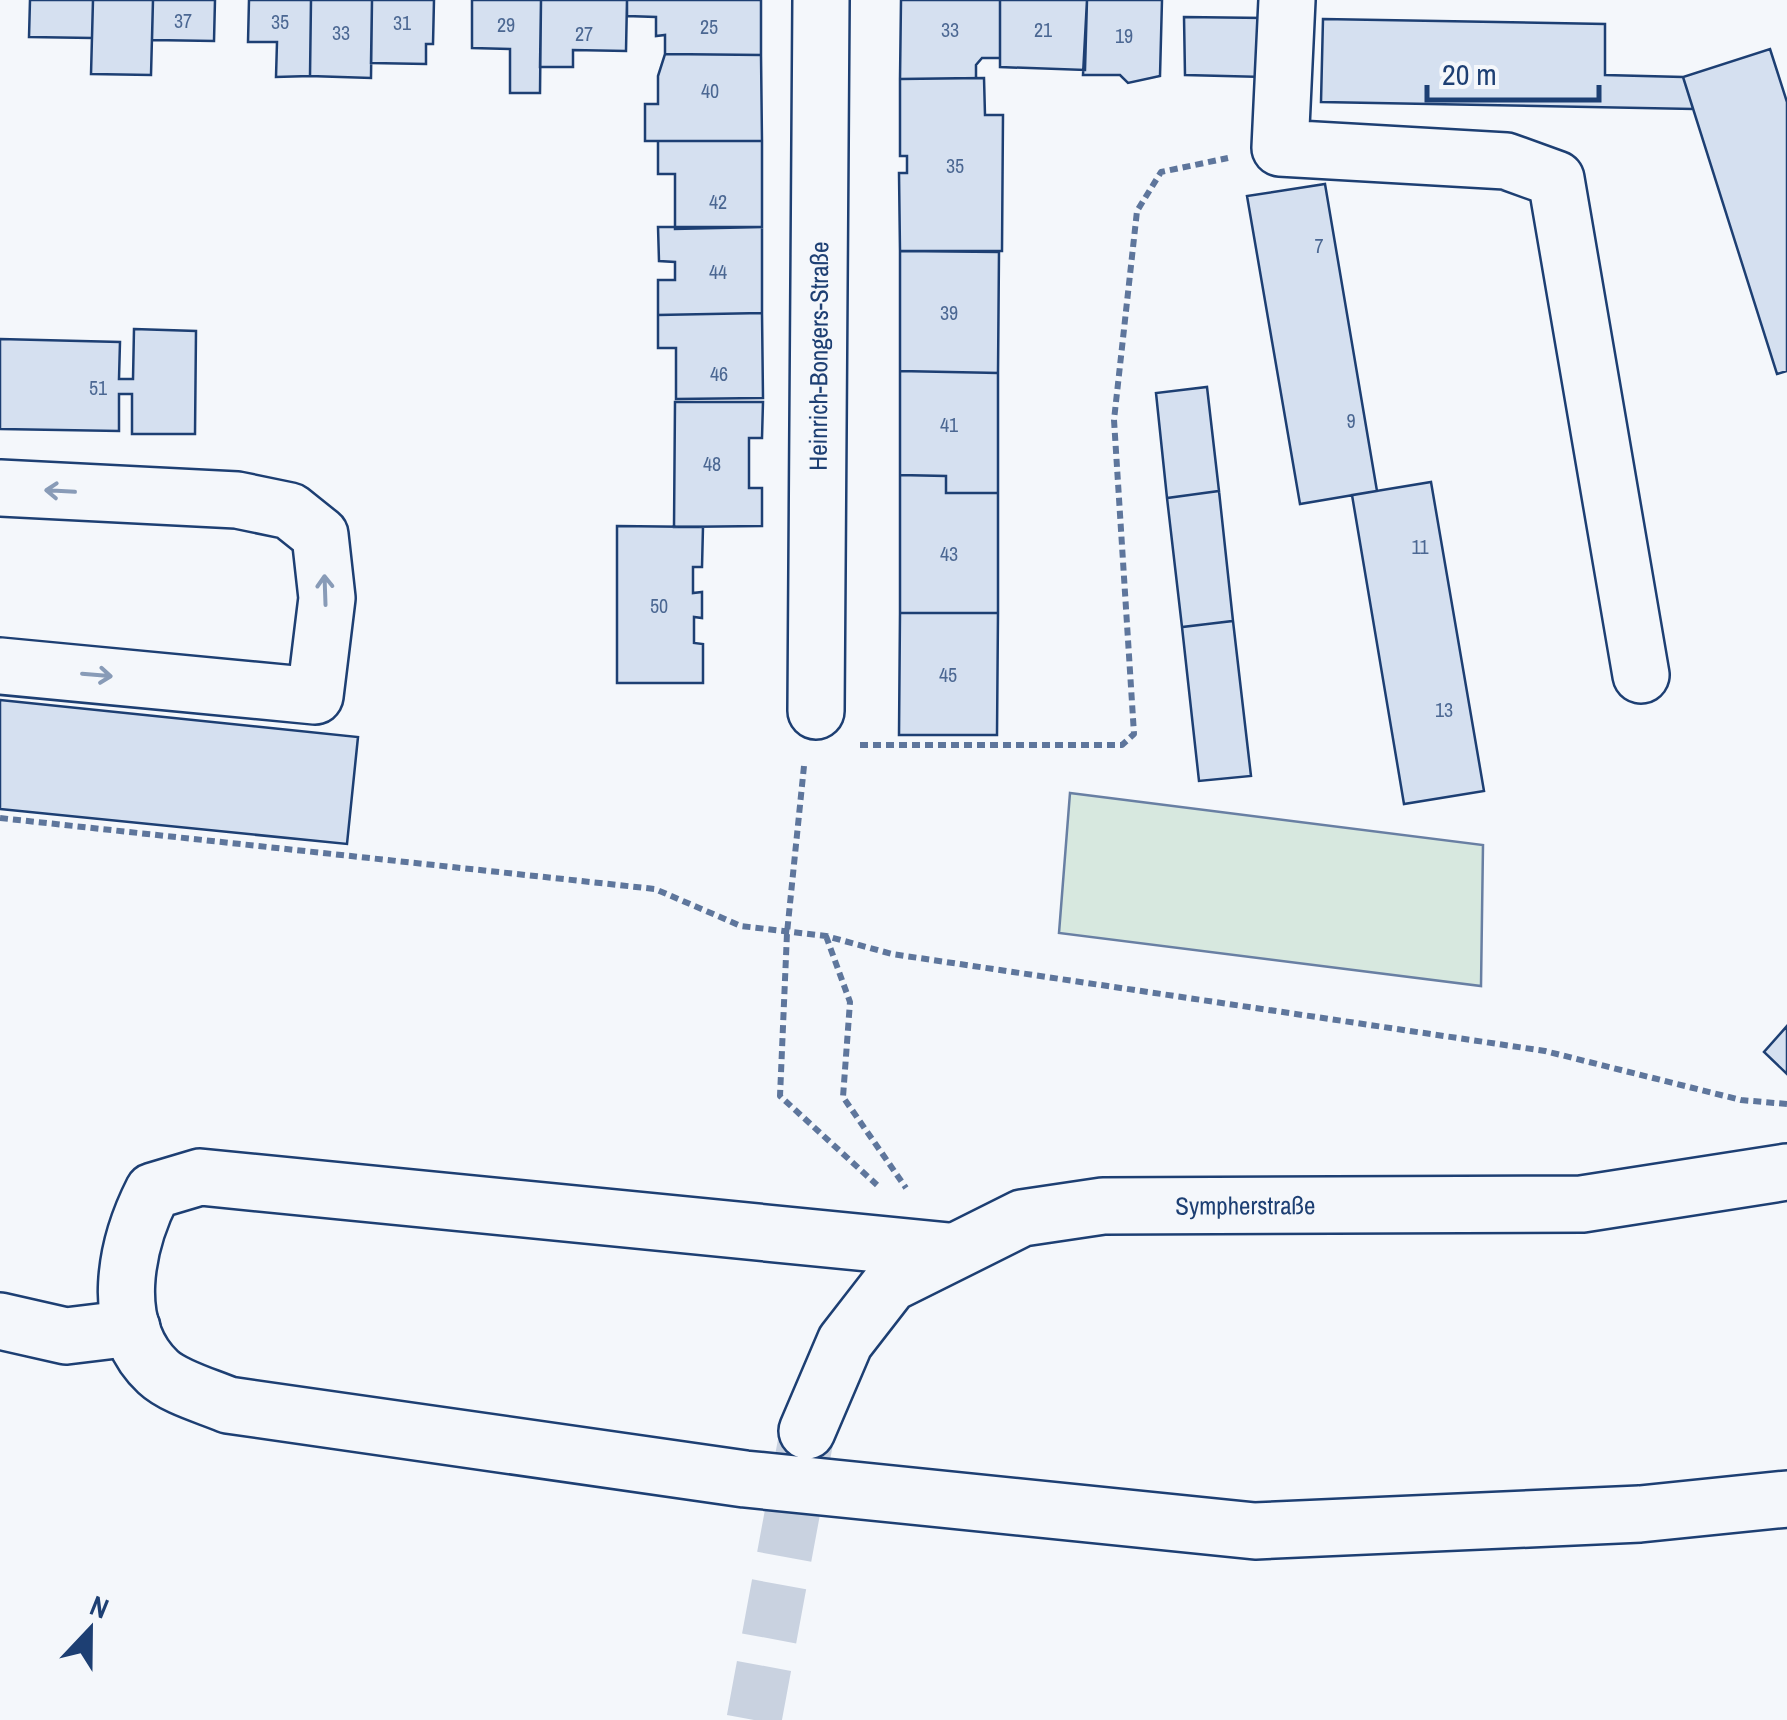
<svg xmlns="http://www.w3.org/2000/svg" width="1787" height="1720" font-family="'Archivo Narrow',sans-serif">
  <rect width="100%" height="100%" fill="#f4f7fb"/>
  <path fill="#d7e8df" stroke="#687fa3" stroke-width="2.5" d="M1070,793L1483,845L1481,986L1059,933Z"/>
  <path fill="#d5e0f0" stroke="#1d3f73" stroke-width="2.5" d="M30,0H93L92,38L29,37Z
    M93,0H153L151,75L91,74Z
    M153,0H215L214,41L152,40Z
    M249,0H311L310,76L276,77L277,42H248Z
    M311,0H372L371,78L310,76Z
    M372,0H434L433,44H426V64L371,63Z
    M472,0H541L540,93H510V49L472,48Z
    M541,0H627L626,51L573,50V67H540Z
    M627,0H761V55L665,54V35L656,36V17L627,16Z
    M901,0H1000V58H982L976,65V78L900,79Z
    M1000,0H1087L1085,70L1000,67Z
    M1087,0H1162L1160,76L1128,83L1120,75H1083Z
    M1184,17L1265,18L1264,77L1185,75Z
    M1323,19L1605,24V75L1683,77L1693,109L1321,102Z
    M1770,49L1787,102V371L1777,374L1683,77Z
    M665,54L761,55L762,141H645V104H658V76Z
    M984,78L985,115H1003L1002,251H900L899,173H907V156H900V79Z
    M658,141H762V227L675,229V174H658Z
    M1325,184L1377,491L1300,504L1247,196Z
    M658,227H762V313L658,315V280H675V262L659,261Z
    M900,251L999,252L998,373L900,371Z
    M762,313L763,398L676,399V348H658V315Z
    M134,329L196,331L195,434H132V394H119V431L0,429V339L120,342L119,379H133Z
    M900,371L998,373V493H946V476L900,475Z
    M1207,387L1219,491L1167,498L1156,393Z
    M675,402H763L762,438H749V488H762V526L674,527Z
    M900,475L946,476V493H998V613H900Z
    M1431,482L1484,791L1404,804L1352,495Z
    M1219,491L1233,621L1182,627L1167,498Z
    M617,526L703,527L702,567H693V593L702,592V618L694,617V643L703,644V683H617Z
    M900,613H998L997,735H899Z
    M1233,621L1251,776L1199,781L1182,627Z
    M0,700L358,737L347,844L0,809Z
    M1787,1026V1074L1764,1052Z"/>
  <g fill="none" stroke-linecap="round" stroke-linejoin="round">
    <path stroke="#c9d2e0" stroke-width="55" stroke-dasharray="55 28" stroke-linecap="butt" d="M754,1720L806,1439"/>
    <g stroke="#1d3f73" stroke-width="60">
      <g id="minor">
        <path d="M1287,0L1280,148L1506,161L1556,179L1641,675"/>
        <path d="M0,488L237,500L290,511L320,535L327,598L315,696L0,666"/>
        <path id="s1" d="M816,711L821,0"/>
        <path d="M949,1251L200,1177L153,1191C126,1244 108,1325 158,1372C174,1387 207,1396 228,1405L745,1479L1255,1531L1640,1514L1787,1499"/>
        <path d="M0,1321L66,1336L132,1328"/>
        <path id="s2" d="M807,1431L845,1342L890,1284L1022,1218L1103,1206L1582,1204L1787,1172"/>
      </g>
    </g>
    <path stroke="#5e769c" stroke-width="6" stroke-dasharray="8 5" stroke-linecap="butt" d="M860,745H1122L1134,734L1114,420L1137,211L1161,172L1228,158
      M804,766L787,933L780,1096L877,1185
      M0,818L655,889L741,926L826,936L892,954L1545,1051L1741,1100L1787,1104
      M826,936L850,1002L843,1097L906,1188"/>
    <use href="#minor" stroke="#f4f7fb" stroke-width="55"/>
  </g>
  <defs><path id="oneway-shaft" d="M-6 0H5M1.5-3L5.5 0L1.5 3" fill="none" stroke-width="1.6" stroke-linecap="round" stroke-linejoin="round" transform="scale(2.5)"/></defs>
  <g stroke="#889bb7">
    <use href="#oneway-shaft" transform="translate(60 491) rotate(-177)"/>
    <use href="#oneway-shaft" transform="translate(325 590) rotate(-92)"/>
    <use href="#oneway-shaft" transform="translate(97 675) rotate(5)"/>
  </g>
  <g text-anchor="middle" dominant-baseline="central" stroke-width="8" stroke-linejoin="round" paint-order="stroke">
    <g font-size="20" fill="#4b6792">
      <text x="183" y="20">37</text>
      <text x="280" y="21">35</text>
      <text x="402" y="22">31</text>
      <text x="506" y="24">29</text>
      <text x="709" y="26">25</text>
      <text x="950" y="29">33</text>
      <text x="1043" y="29">21</text>
      <text x="341" y="32">33</text>
      <text x="584" y="33">27</text>
      <text x="1124" y="35">19</text>
      <text x="710" y="90">40</text>
      <text x="955" y="165">35</text>
      <text x="718" y="201">42</text>
      <text x="1319" y="245">7</text>
      <text x="718" y="271">44</text>
      <text x="949" y="312">39</text>
      <text x="719" y="373">46</text>
      <text x="98" y="387">51</text>
      <text x="1351" y="420">9</text>
      <text x="949" y="424">41</text>
      <text x="712" y="463">48</text>
      <text x="1420" y="546">11</text>
      <text x="949" y="553">43</text>
      <text x="659" y="605">50</text>
      <text x="948" y="674">45</text>
      <text x="1444" y="709">13</text>
    </g>
    <g font-size="25" fill="#1d3f73" stroke="#f4f7fb">
      <text stroke="none"><textPath href="#s1" startOffset="355">Heinrich-Bongers-Straße</textPath></text>
      <text stroke="none"><textPath href="#s2" startOffset="542">Sympherstraße</textPath></text>
    </g>
  </g>
  <g transform="translate(90 1630) rotate(22)" stroke="#f4f7fb" stroke-width="8" paint-order="stroke">
  <path d="M0-8L18 38L0 25L-18 38Z" fill="#1d3f73"/>
  <text y="-15" font-size="28" font-weight="bold" text-anchor="middle" fill="#1d3f73">N</text>
  </g>
  <path d="M1427 85v15h172v-15" fill="none" stroke="#1d3f73" stroke-width="5"/>
  <text x="1442" y="85" font-size="30" fill="#1d3f73" stroke="#f4f7fb" stroke-width="8" paint-order="stroke">20 m</text>
</svg>
